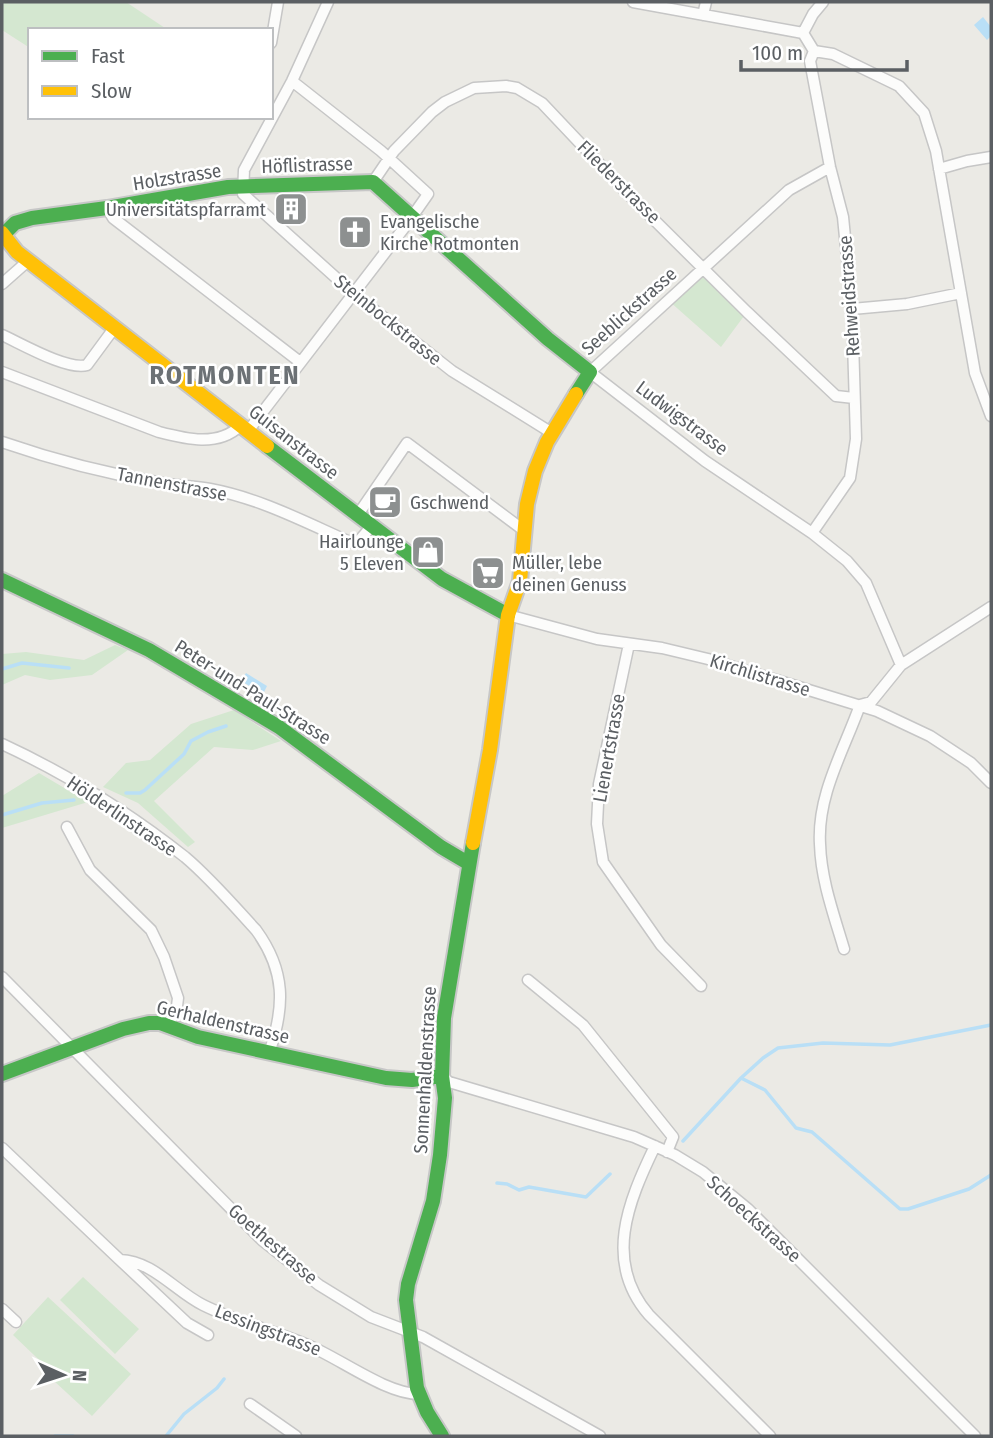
<svg xmlns="http://www.w3.org/2000/svg" width="993" height="1438" font-family="'Fira Sans Condensed',sans-serif">
  <rect width="100%" height="100%" fill="#ebeae5"/>
  <path fill="#d4e7d0" d="M2,2H126L168,30H30V48L2,30Z
    M704,268L747,312L721,347L669,301Z
    M115,645L128,650L92,675L50,680L25,675L2,685V654L26,652L84,660Z
    M234,710L281,741L253,750L214,747L154,801L195,842L188,847L138,803L103,787L126,763L150,760L191,724Z
    M39,773L88,802L2,828V796Z
    M83,1277L139,1329L115,1354L60,1300Z
    M48,1297L131,1374L92,1416L54,1381L57,1377L13,1335Z"/>
  <path fill="#b9dff6" d="M983,17L991,27V36L987,40L974,25Z
    M246,673L267,686L263,694L241,681Z"/>
  <g fill="none" stroke-linecap="round" stroke-linejoin="round">
    <path stroke="#b9dff6" stroke-width="3.5" d="M2,669L22,663L69,668
      M126,793H140L145,790L184,754L191,741L208,732L226,726
      M2,815L42,803L74,800
      M741,1078L765,1090L796,1128L812,1132L900,1209H908L969,1189L991,1175
      M683,1141L741,1078L763,1058L778,1048L823,1043L890,1045L991,1025
      M497,1183L507,1184L519,1190L529,1187L586,1197L610,1174
      M55,1436H73
      M166,1436L184,1414L217,1388L224,1379"/>
    <g stroke="#c6c6c6" stroke-width="13">
      <path id="street" d="M328,2L292,81L244,170L243,194L354,294L452,371L552,433
        M633,2L803,33L814,51
        M703,15L706,2
        M803,33L813,14L823,2
        M271,43L278,2
        M814,51L833,54L899,86L924,113L936,151L975,373L991,416
        M830,167L789,190L590,372L705,461L812,533L847,561L866,583L901,665
        M939,169L967,161L991,157
        M373,182L394,151L432,112L445,102L474,88L506,86L517,88L542,103L628,194L747,312L836,396L854,398
        M107,208L113,218L300,362
        M2,284L28,261
        M852,309L907,304L961,293
        M2,335C20,343 68,371 87,365L115,327
        M2,372L159,432C186,439 218,447 240,426
        M248,431L407,224L428,194L381,151L292,81
        M2,442C54,460 108,474 162,483C178,486 194,486 210,489C259,498 305,522 350,542L357,543L371,527
        M357,516L407,443L526,532
        M812,533L850,478L856,439L852,309L843,217L830,167L810,61L814,51
        M508,615L597,639L662,648L708,659L877,711L930,736L971,763L991,783
        M629,644L599,784L597,824L603,862L661,945L701,986
        M2,744C67,774 129,813 185,857C210,878 234,906 256,930C286,971 285,1007 269,1053
        M67,827L90,870L151,930L164,957L178,998L177,1006L168,1026
        M844,949C834,915 821,880 820,844C817,795 844,750 860,705L871,702L901,665L991,607
        M2,977L263,1241L319,1285L371,1317L423,1337L600,1436
        M528,980L583,1025L673,1137L667,1152
        M442,1076L449,1082L634,1137L675,1155L703,1172L748,1209L975,1436
        M655,1146C628,1202 603,1262 649,1315L770,1436
        M2,1148L120,1260C153,1261 175,1291 203,1305C237,1322 269,1329 303,1343C337,1356 385,1394 419,1394
        M120,1260L187,1323L208,1335
        M2,1309L16,1322
        M250,1404L296,1436"/>
    </g>
    <g stroke="#c7c7c7" stroke-width="18">
      <path id="fast" d="M4,234L15,223L32,218L107,208L228,187L373,182L548,339L590,372L576,394
        M267,446L442,579L508,615
        M2,580L149,650L279,727L441,847L468,863
        M2,1074L123,1029L149,1023H160L198,1037L386,1078L412,1080L442,1076
        M442,1436L427,1412L417,1388L406,1300L408,1284L433,1201L440,1155L445,1098L442,1076L444,1018L473,843"/>
    </g>
    <g stroke="#c7c7c7" stroke-width="18">
      <path id="slow" d="M2,233L17,252L267,446
        M473,843L490,750L508,615L520,581L527,504L535,471L547,442L576,394"/>
    </g>
    <use href="#street" stroke="#fcfcfb" stroke-width="10"/>
    <use href="#fast" stroke="#4caf50" stroke-width="14"/>
    <use href="#slow" stroke="#ffc107" stroke-width="14"/>
  </g>
  <defs>
    <g id="building-square" transform="scale(1.75)"><rect x="-9" y="-9" width="18" height="18" rx="4" fill="#8d9090" stroke="#fff"/><path d="M-4-6H4V6H1V3H-1V6H-4ZM-2.5-4.3h1.7v1.8h-1.7ZM.8-4.3h1.7v1.8H.8ZM-2.5-1h1.7V.8h-1.7ZM.8-1h1.7V.8H.8Z" fill="#fff"/></g>
    <g id="church-square" transform="scale(1.75)"><rect x="-9" y="-9" width="18" height="18" rx="4" fill="#8d9090" stroke="#fff"/><path d="M-1.2-6h2.4v3.5h3.3v2.4h-3.3V6h-2.4V-.1h-3.3v-2.4h3.3Z" fill="#fff"/></g>
    <g id="cafe-square" transform="scale(1.75)"><rect x="-9" y="-9" width="18" height="18" rx="4" fill="#8d9090" stroke="#fff"/><path d="M-5.5-4.5H6V0H3Q3 3.5 0 3.5H-2.5Q-5.5 3.5-5.5 0ZM3-3.2v2h1.7v-2ZM-6 4.5H4V6H-6Z" fill="#fff"/></g>
    <g id="shop-square" transform="scale(1.75)"><rect x="-9" y="-9" width="18" height="18" rx="4" fill="#8d9090" stroke="#fff"/><path d="M-5-2.5h2.3a2.7 3.5 0 0 1 5.4 0H5L5.5 6h-11ZM-1.5-2.5h3a1.5 2.3 0 0 0-3 0Z" fill="#fff"/></g>
    <g id="supermarket-square" transform="scale(1.75)"><rect x="-9" y="-9" width="18" height="18" rx="4" fill="#8d9090" stroke="#fff"/><path d="M-6-5.5h2.5l.6 2H6L4.5 2H-2.5L-4.4-4H-6ZM-1.5 3.2a1.3 1.3 0 1 0 .1 0ZM3 3.2a1.3 1.3 0 1 0 .1 0Z" fill="#fff"/></g>
  </defs>
  <g fill-rule="evenodd">
    <use href="#building-square" x="291" y="209"/>
    <use href="#church-square" x="355" y="232"/>
    <use href="#cafe-square" x="385" y="502"/>
    <use href="#shop-square" x="428" y="552"/>
    <use href="#supermarket-square" x="488" y="573"/>
  </g>
  <g text-anchor="middle" dominant-baseline="central" stroke-width="5" stroke-linejoin="round" paint-order="stroke">
    <g font-size="19" fill="#5b5f63" stroke="#fff">
      <text transform="translate(307 165) rotate(-2)">Höflistrasse</text>
      <text transform="translate(177 177) rotate(-9)">Holzstrasse</text>
      <text transform="translate(619 182) rotate(45)">Fliederstrasse</text>
      <text transform="translate(849 296) rotate(-94)">Rehweidstrasse</text>
      <text transform="translate(629 311) rotate(-42)">Seeblickstrasse</text>
      <text transform="translate(388 320) rotate(39)">Steinbockstrasse</text>
      <text transform="translate(682 418) rotate(37)">Ludwigstrasse</text>
      <text transform="translate(294 442) rotate(38)">Guisanstrasse</text>
      <text transform="translate(172 484) rotate(11)">Tannenstrasse</text>
      <text transform="translate(760 675) rotate(17)">Kirchlistrasse</text>
      <text transform="translate(253 692) rotate(32)">Peter-und-Paul-Strasse</text>
      <text transform="translate(609 748) rotate(-80)">Lienertstrasse</text>
      <text transform="translate(122 816) rotate(34)">Hölderlinstrasse</text>
      <text transform="translate(223 1022) rotate(13)">Gerhaldenstrasse</text>
      <text transform="translate(425 1070) rotate(-87)">Sonnenhaldenstrasse</text>
      <text transform="translate(754 1219) rotate(42)">Schoeckstrasse</text>
      <text transform="translate(273 1244) rotate(41)">Goethestrasse</text>
      <text transform="translate(268 1330) rotate(21)">Lessingstrasse</text>
    </g>
    <g font-size="19" fill="#5b5f63" stroke="#fff" text-anchor="start">
      <text x="266" y="209" text-anchor="end">Universitätspfarramt</text>
      <text x="380" y="221">Evangelische<tspan x="380" dy="22">Kirche Rotmonten</tspan></text>
      <text x="410" y="502">Gschwend</text>
      <text x="404" y="541" text-anchor="end">Hairlounge<tspan x="404" dy="22">5 Eleven</tspan></text>
      <text x="512" y="562">Müller, lebe<tspan x="512" dy="22">deinen Genuss</tspan></text>
    </g>
    <g font-size="26" font-weight="bold" letter-spacing="2" fill="#6c7175" stroke="#fff">
      <text x="225" y="375">ROTMONTEN</text>
    </g>
  </g>
  <rect width="993" height="1438" fill="none" stroke="#5b5f63" stroke-width="7"/>
  <rect x="28" y="28" width="245" height="91" fill="#ffffff" stroke="#bdbfc1" stroke-width="2"/>
  <rect x="42" y="51" width="35" height="10" fill="#4caf50" stroke="#bdbfc1" stroke-width="2"/>
  <text x="91" y="63" font-size="21" fill="#5b5f63">Fast</text>
  <rect x="42" y="86" width="35" height="10" fill="#ffc107" stroke="#bdbfc1" stroke-width="2"/>
  <text x="91" y="98" font-size="21" fill="#5b5f63">Slow</text>
  <g transform="translate(63 1375) rotate(93)" stroke="#ffffff" stroke-width="5" paint-order="stroke">
  <path d="M0-5L12 26L0 18L-12 26Z" fill="#5b5f63"/>
  <text y="-10" font-size="19" font-weight="bold" text-anchor="middle" fill="#5b5f63">N</text>
  </g>
  <path d="M741 60v10h166v-10" fill="none" stroke="#5b5f63" stroke-width="3.5"/>
  <text x="752" y="60" font-size="21" fill="#5b5f63" stroke="#ffffff" stroke-width="5" paint-order="stroke">100 m</text>
</svg>
